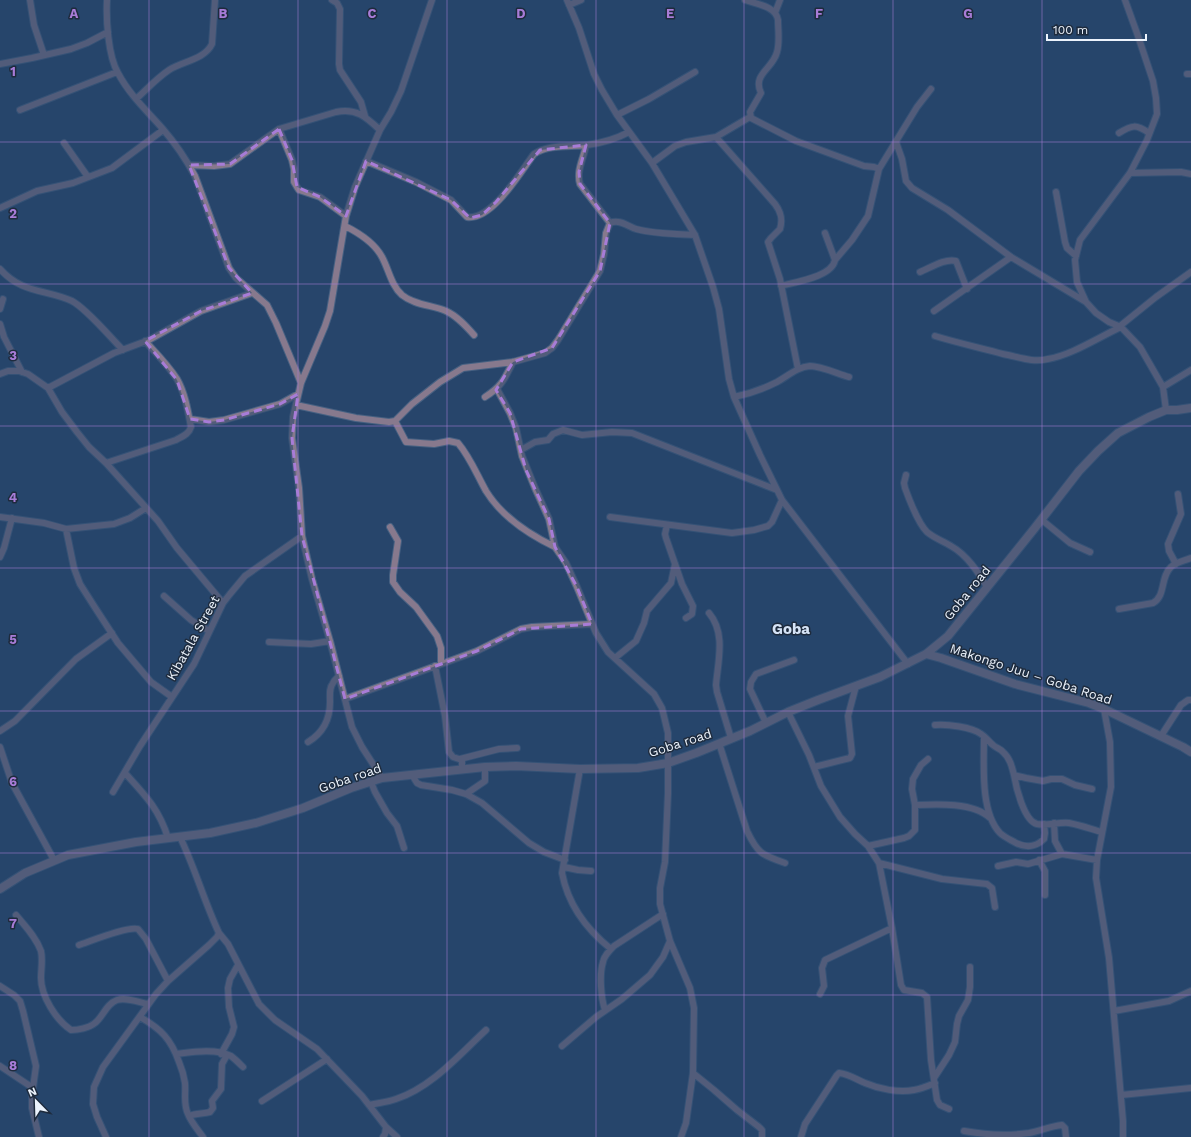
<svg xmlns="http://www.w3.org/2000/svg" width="1191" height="1137" font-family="'Work Sans',sans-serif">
  <rect width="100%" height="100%" fill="#27456b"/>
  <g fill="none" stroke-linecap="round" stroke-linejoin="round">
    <g stroke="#476182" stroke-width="8">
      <path id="minor" d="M30,0L34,25L44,55
        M107,0C106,19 108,56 118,73C129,94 146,110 162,128C175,143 186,159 195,176L229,268L236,278L267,305L276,323L301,383
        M332,0L337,3L340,9L339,64L340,70L361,102L365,116
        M567,0L579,28L594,74L602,90L617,115L652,163L695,235L713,287L719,309L729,379L734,397L760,455L782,500L908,664
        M745,0C756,4 776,6 778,20C778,30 780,42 777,52C773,69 752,74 761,93L750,112L751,118L796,141L864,166L874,167L879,169
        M1125,0L1138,36L1153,81L1156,98L1157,114L1147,140L1130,173L1080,240L1075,260L1077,282L1086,302L1096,313L1109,322L1121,327L1140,347L1163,387L1166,410
        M569,5L581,0
        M775,13L780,0
        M0,64L32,58L71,49L87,43L108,32
        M1187,74H1191
        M136,99C147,89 157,78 169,70C183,61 204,60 212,44L215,0
        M20,110L117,72
        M617,115L649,99L695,72
        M279,129L292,160L294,169V182L297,187L299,190L320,197L346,216
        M1119,133C1132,125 1136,124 1149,133
        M716,137L775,204C781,212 783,219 780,229L771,238L768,242L780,279L798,369
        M896,142L902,159L906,181L912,188L948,210L1011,257L1086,302
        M64,143L88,177
        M586,145C584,158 576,170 580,184L610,223
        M366,161L416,182L451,200L467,217C492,221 521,171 534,154C549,144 570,147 587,145C602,143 616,139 629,132
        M652,163L675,146L686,142L716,137L750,117
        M189,165L214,166L230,164L269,136L279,129L336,112C357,108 366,117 380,130
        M1130,173L1181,172L1191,174
        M1056,192L1065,242L1067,248L1076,256
        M0,208L37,191L73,183L112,168L163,130
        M345,226C359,233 374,242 382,257C389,270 391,285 402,295C414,305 432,305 446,311C457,316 466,326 474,335
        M835,260L852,240L868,216L879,169L917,107L931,89
        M0,269C22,294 46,289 72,301C87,309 110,337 123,350
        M920,272C930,268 945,258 956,261L967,289
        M781,286C795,282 832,277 835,260L825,233
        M0,309L3,299
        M934,311L1011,257
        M0,324L4,337L22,372
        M1120,326L1156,297L1191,272
        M935,336C958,343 981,348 1003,354C1019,357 1033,363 1048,359C1072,355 1099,337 1121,327
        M0,374L8,371H19L28,374L48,388L62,412L77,432L89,447L106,463L158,521L177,548L223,603
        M1163,387L1191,370
        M48,388L114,353L149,340L201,311L252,293
        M497,389L510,413L516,428L522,456L535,488L549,519L555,547L566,563L577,587L596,633L608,652L654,694L662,708L668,733V793L665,862L660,888V904L670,941L690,988L694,1008L693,1073L686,1123L681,1137
        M485,397C502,386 504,380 513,362
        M734,397C749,394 763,389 777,382C788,376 797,367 810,366C821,366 838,374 849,377
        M296,405L356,418L389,422L395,421L412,404L440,382L463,368L513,362L545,353L552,348L558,340L600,271L604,254L606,233L610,223C620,219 627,226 636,229C655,234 675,234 695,235
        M190,419L209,422L224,420L280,404L298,394
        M395,421L406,442L434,444L449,441L458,443C470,457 477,475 486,491C502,517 528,534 555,547
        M521,450L535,442L548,440L553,434L563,430L582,435L612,432L632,433L777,490
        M106,463L176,440C183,436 189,434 191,427C188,411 185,393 177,379C168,365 156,353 145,341
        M906,475L904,483L905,488C909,499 919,524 927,532C934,538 943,541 951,546C967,555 978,572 987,587
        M0,517L44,523L66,529L114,524L130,518L146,508
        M610,517L732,533L754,530L768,526L772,522L782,500
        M1042,520L1070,543L1090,552
        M667,525L665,534L666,538L682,584L693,606L692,614L686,618
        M390,527L398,541L393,575V582L400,592L416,607L437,636L441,648V664
        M66,529L74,568L80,584L94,606L118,643L151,682L172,697
        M0,557L4,548L12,518
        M1176,564L1169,551L1168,544L1181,514L1178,494
        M164,596L191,620L209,631
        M1119,609L1153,603C1166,596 1160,577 1171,567C1176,562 1184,561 1191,558
        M709,613C726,633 718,661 716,685L717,692L731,738
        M269,642L311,644L330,641
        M615,658L636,641L644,623L647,611L671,583L675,564
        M435,666L445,716L449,752L453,757L462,760V769
        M345,699L477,651L521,629L532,627L592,624
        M1104,709L1110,742L1111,787L1097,860L1096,878L1109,958L1123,1121V1137
        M788,712L809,755L821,786L840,817L855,834L868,846L879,863L892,928L901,985L904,990L922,993L927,997L931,1060L937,1100L940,1105L949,1109
        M766,723L750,689L751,682L756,674L794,660
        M935,725C947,724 972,727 981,734C986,737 989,742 993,745C996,748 1001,749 1003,752C1010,758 1012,767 1014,775L1026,778L1043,781L1051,779H1062L1075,785L1092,789
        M0,731L15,721L76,659L112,633
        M1161,736L1181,705L1188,700H1191
        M984,737C984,764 980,812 1000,833C1004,837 1011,840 1016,843C1026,848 1036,847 1044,839L1045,833L1044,824
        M308,742C323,733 330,719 330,702C330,695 329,688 333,683C334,680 337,678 339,676
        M719,743L747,831C758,854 762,855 785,863
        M0,747L12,783L54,860
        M460,759L499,749L517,748
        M814,767L850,758L852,754L848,716L856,686
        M580,769L562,873C568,905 586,929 611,949
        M125,773C145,795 159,809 168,838
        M412,775L417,783L421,785L452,790L466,794L482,803L529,843L544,852L565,860
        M1014,775C1016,787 1024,821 1037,824C1047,826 1058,822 1069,823C1080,825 1091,829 1102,832
        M382,778L362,747L352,727L330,641L312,579L302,536L299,488L292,438L293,417L301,383L325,326L330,311L346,216L355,187L380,130L391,112L401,91L432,0
        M371,782L375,792L387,813L397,826L404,848
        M113,792L140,746L194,664L223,603L230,594L245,576L302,536
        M466,794L485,781V767
        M915,805C936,804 974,802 990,818
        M1054,823L1055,841L1062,854
        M868,846L904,838L909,836L915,830V805L912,789L913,779L921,765L928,759
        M1039,860L1045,871V895
        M879,863L942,879L987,884L992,888L995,907
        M998,866L1016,862L1028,864L1062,854L1097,860
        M564,867L578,870L591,871
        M16,915C25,926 36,937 41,951C43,960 41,969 41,978C41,996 56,1020 71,1030C78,1030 89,1028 95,1023C103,1017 106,1004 117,1000C126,997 138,1002 148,1004
        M219,933L228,944L259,1004L275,1020L317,1049L362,1096L386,1127L385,1134L383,1137
        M79,945C91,941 128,926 138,929L146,939L168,981
        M0,986L14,995L20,1001L23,1011L36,1066L32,1095V1108L39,1137
        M820,994L824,986L822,968L825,960L892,928
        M605,1010C601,998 599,975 603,962C604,956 609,951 614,946L663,914
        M1114,1011L1169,1001L1191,991
        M140,1017C161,1029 171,1039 179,1062C182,1069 184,1076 185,1083C186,1094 183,1104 188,1114C191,1122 198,1130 203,1137
        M562,1046L596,1017L622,999L650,975L663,957L670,941
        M176,1054C192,1052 216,1048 231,1056C235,1059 239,1063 243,1067
        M221,1054L232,1034L234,1027L229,1007L228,988L230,979L238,965
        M0,1066L33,1088
        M693,1073L714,1090L737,1110L759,1127L762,1130V1137
        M934,1078L949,1055L955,1042L957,1024L959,1016L968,1000L970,987V967
        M1121,1095L1191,1088
        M262,1101L327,1059
        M369,1105C378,1103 388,1102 396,1099C432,1087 459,1055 486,1030
        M189,1116C196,1113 203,1114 210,1112L213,1108L212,1101L221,1089L222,1064L227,1055
        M386,1127L397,1137
        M964,1131C986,1135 1007,1136 1029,1133C1040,1131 1051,1126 1062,1125L1065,1128L1066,1137
        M106,1137L97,1117L93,1104L94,1087L103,1067L156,994L168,981L209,945L217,937L219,933C204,901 195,868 180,837
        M801,1137L805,1124L837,1075L839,1073C849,1074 857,1080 865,1083C879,1089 899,1093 914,1090C921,1089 928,1086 935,1083"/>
    </g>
    <g stroke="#476182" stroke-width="10">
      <path id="tertiary" d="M926,654L941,658L1015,684L1089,703L1104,709L1183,747L1191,752
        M0,889L25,873L68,855L136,842L210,833L256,823L303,808L351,788L382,778L485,767L516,766L580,769L638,768L668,763L696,753L750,731L788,712L818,700L880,677L926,654L948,636L1034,529L1079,471L1098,451L1118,433L1149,417L1166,410H1177L1191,408"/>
    </g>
    <use href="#minor" stroke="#87798d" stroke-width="6"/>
    <use href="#tertiary" stroke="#87798d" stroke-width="8"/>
  </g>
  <path d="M0 0H1191V1137H0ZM279,129L292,160L297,187L320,197L346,216L366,161L451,200L470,218L482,215L496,202L540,150L586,145L579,172L580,184L610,223L600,271L552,348L513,362L496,390L510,413L526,470L549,519L555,547L577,587L592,624L521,629L477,651L345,699L302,536L292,438L298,394L280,404L224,420L209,422L190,419L177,380L145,341L201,311L252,293L229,268L189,165L230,164Z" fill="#27456b" fill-opacity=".55" fill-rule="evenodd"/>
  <path fill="none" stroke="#a87cd7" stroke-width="3" stroke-dasharray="8 5" stroke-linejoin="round" d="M279,129L292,160L297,187L320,197L346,216L366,161L451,200L470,218L482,215L496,202L540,150L586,145L579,172L580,184L610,223L600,271L552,348L513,362L496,390L510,413L526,470L549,519L555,547L577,587L592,624L521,629L477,651L345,699L302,536L292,438L298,394L280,404L224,420L209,422L190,419L177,380L145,341L201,311L252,293L229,268L189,165L230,164Z"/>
  <path fill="none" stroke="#a87cd7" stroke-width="1" stroke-opacity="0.55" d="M149,0V1137M298,0V1137M447,0V1137M596,0V1137M744,0V1137M893,0V1137M1042,0V1137M0,142H1191M0,284H1191M0,426H1191M0,568H1191M0,711H1191M0,853H1191M0,995H1191"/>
  <g text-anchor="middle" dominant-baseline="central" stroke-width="3" stroke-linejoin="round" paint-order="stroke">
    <g font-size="13" fill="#ecf3fc" stroke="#1e2b3d">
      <text transform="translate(967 593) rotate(-51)">Goba road</text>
      <text transform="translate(193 638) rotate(-61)">Kibatala Street</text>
      <text transform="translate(1031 674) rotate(18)">Makongo Juu – Goba Road</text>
      <text transform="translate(680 743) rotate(-18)">Goba road</text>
      <text transform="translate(350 778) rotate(-19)">Goba road</text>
    </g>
    <g font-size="15" font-weight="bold" fill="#d5e3f6" stroke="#1e2b3d">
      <text x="791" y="629">Goba</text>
    </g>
  </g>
  <g font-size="13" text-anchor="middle" font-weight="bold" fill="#a87cd7" stroke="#1e2b3d" stroke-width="3" stroke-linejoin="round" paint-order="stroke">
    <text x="74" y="18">A</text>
    <text x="223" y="18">B</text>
    <text x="372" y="18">C</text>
    <text x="521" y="18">D</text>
    <text x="670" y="18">E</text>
    <text x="819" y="18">F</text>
    <text x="968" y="18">G</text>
    <text x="13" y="76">1</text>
    <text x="13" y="218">2</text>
    <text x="13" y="360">3</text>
    <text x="13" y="502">4</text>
    <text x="13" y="644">5</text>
    <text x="13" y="786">6</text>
    <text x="13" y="928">7</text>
    <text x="13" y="1070">8</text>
  </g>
  <g transform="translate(36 1101) rotate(337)" stroke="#1e2b3d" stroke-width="3" paint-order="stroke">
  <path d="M0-3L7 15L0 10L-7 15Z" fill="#ecf3fc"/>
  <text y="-6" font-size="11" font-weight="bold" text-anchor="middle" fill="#ecf3fc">N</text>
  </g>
  <path d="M1047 34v6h99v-6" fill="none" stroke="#ecf3fc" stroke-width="2"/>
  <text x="1053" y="34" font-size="12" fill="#ecf3fc" stroke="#1e2b3d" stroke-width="3" paint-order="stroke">100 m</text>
</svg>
